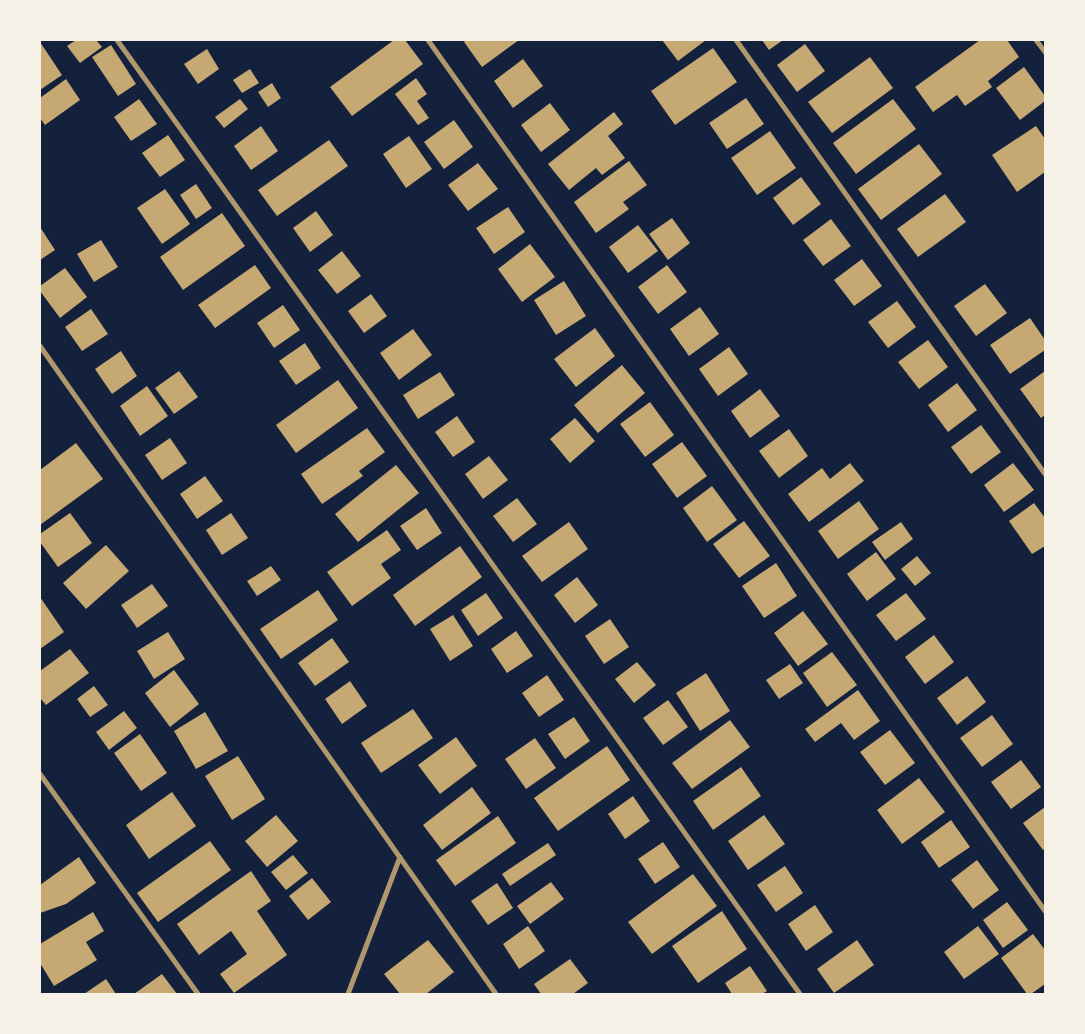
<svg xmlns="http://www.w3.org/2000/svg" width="1085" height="1034" font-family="Figtree,sans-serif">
  <rect width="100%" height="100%" fill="#14213d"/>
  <path fill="#c6a872" d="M76,40H96L102,47L80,63L67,46Z
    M394,40H405L423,64L352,116L330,87Z
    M466,40H519L482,67L464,42Z
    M662,40H706L678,61Z
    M762,40H783L769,50Z
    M980,40H1007L1019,57L988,81L992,87L965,106L957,95L933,112L915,87Z
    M40,42L62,75L40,90Z
    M805,44L825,71L797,92L777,65Z
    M111,45L136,84L118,96L92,57Z
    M713,48L737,82L675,125L651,91Z
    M207,49L219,69L198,84L184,64Z
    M870,57L893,88L832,133L808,102Z
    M523,59L543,86L513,108L494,81Z
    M1024,67L1045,96V101L1020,120L996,88Z
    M250,69L259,83L242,93L233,80Z
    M416,78L427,94L417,101L429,118L418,125L395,94Z
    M66,79L80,100L45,125L40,118V98Z
    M272,83L281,98L268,107L258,92Z
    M746,98L764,124L727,149L709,123Z
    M139,99L157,124L131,141L114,117Z
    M240,99L248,109L224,128L215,117Z
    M893,99L916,129L856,174L833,143Z
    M550,103L570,130L541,152L521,125Z
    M614,112L623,124L608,136L625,158L602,175L596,168L569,190L548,164Z
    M454,120L473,147L444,169L424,142Z
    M261,126L278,151L251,170L234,146Z
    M1036,126L1045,139V172L1017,192L992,155Z
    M770,131L796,168L757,195L731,158Z
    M168,135L185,160L160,177L142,153Z
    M409,136L432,169L406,188L383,154Z
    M329,140L348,166L277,216L258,190Z
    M919,144L942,174L881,220L858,189Z
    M629,161L647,185L623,202L629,209L596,233L574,202Z
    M478,163L498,189L468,211L448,185Z
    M801,177L821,204L793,225L773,198Z
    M196,184L212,208L196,219L180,195Z
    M165,189L190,224L162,244L137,208Z
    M945,194L966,222L918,257L897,229Z
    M508,207L525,232L494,254L476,228Z
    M316,211L333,235L310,252L293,228Z
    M222,213L245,246L183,290L160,257Z
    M672,218L690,243L668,260L649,234Z
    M831,219L851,246L823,266L803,240Z
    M638,225L658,251L628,273L609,247Z
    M40,227L55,250L40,260Z
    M101,240L118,267L94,282L77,254Z
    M530,244L555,277L522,302L498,269Z
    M342,251L361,276L337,294L318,270Z
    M862,259L882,286L854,306L834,280Z
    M255,265L271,288L215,328L198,305Z
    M667,265L687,292L658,314L638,287Z
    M65,268L87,297L60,318L40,291V286Z
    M564,281L586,316L556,335L534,300Z
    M985,284L1007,313L976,336L954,306Z
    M371,294L387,316L364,333L348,311Z
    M897,301L916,327L888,348L868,322Z
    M283,305L300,330L274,348L257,323Z
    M700,307L719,334L689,356L670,329Z
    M91,309L108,334L82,351L65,327Z
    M1030,318L1045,340V350L1010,374L990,345Z
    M595,328L615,356L576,387L554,359Z
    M413,329L432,355L399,380L380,353Z
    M928,340L948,367L919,389L898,362Z
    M305,343L321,368L296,385L279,361Z
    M729,347L748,374L718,396L699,369Z
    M121,351L137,376L112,394L95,369Z
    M622,365L645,393L598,433L574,405Z
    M179,371L198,397L174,414L155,388Z
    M1045,371V415L1041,418L1020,389Z
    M440,372L455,395L418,419L403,395Z
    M338,380L358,408L296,453L276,425Z
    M957,383L977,410L948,432L928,405Z
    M147,386L168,416L140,436L120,406Z
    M760,389L780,416L750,438L731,411Z
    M650,402L674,435L645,457L620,424Z
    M457,416L475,442L453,457L435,432Z
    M575,418L595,441L570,463L550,439Z
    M981,425L1001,452L971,474L951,447Z
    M367,428L385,452L359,471L363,476L322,504L301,474Z
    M789,429L808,456L779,478L759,451Z
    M170,438L187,463L162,480L145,455Z
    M682,442L707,476L677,498L652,464Z
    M76,443L103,479L40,525V470Z
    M489,456L508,480L483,499L465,474Z
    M850,463L864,481L809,522L788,494L822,468L830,479Z
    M1013,463L1034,490L1004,512L984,485Z
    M396,465L419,493L358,542L335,514Z
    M205,476L223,501L197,519L180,494Z
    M712,486L737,520L707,542L683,508Z
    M517,498L537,524L513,542L493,516Z
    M859,501L879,529L838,559L818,531Z
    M1034,503L1045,518V546L1032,554L1009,521Z
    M426,508L442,533L417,550L400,526Z
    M70,513L92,543L58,567L40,542V534Z
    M231,513L248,538L222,555L206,530Z
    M744,521L770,556L739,578L713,544Z
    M569,522L588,549L542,582L522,556Z
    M901,522L913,539L885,560L872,542Z
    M387,530L401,550L381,564L391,578L352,606L327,572Z
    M106,545L129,571L86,609L63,583Z
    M460,546L482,577L415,626L393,595Z
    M876,552L896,579L867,601L847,574Z
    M917,556L931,573L915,586L901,569Z
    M776,563L797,596L764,618L742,586Z
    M271,566L281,580L257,596L247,581Z
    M577,577L598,605L575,623L554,595Z
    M152,584L168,606L137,628L121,605Z
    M318,590L338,620L281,659L260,629Z
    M486,593L503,618L478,636L461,610Z
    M906,593L926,619L896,641L876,615Z
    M40,597L64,632L40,649Z
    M803,611L828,644L798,666L774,633Z
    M453,615L473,646L450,661L430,629Z
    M610,619L629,647L604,664L585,636Z
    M516,631L533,656L507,673L491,649Z
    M168,632L185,659L154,679L137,651Z
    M934,635L954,662L925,684L905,657Z
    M332,638L349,662L315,686L298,663Z
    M70,649L89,673L46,705L40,698V671Z
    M832,652L857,685L827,707L803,673Z
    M637,662L656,685L634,703L615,679Z
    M790,664L803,683L779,699L766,680Z
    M174,670L199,704L170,727L145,693Z
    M706,673L730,711L700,731L676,693Z
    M547,675L564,700L539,717L522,693Z
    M967,676L986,702L957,725L937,698Z
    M350,681L367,706L342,724L325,699Z
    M94,686L108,705L90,717L77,699Z
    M858,690L880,721L854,740L841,723L815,742L805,729Z
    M668,700L688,727L663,745L643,718Z
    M413,709L433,738L381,773L361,743Z
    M124,711L137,728L109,750L96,732Z
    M205,712L228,751L196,769L174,731Z
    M992,715L1013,744L982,767L960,738Z
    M574,717L590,741L565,759L548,734Z
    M730,720L750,747L692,789L672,763Z
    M890,730L915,763L885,785L860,752Z
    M140,734L167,773L141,791L114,753Z
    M456,737L477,766L440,794L418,765Z
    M535,738L556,768L526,789L505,759Z
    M607,746L630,780L558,831L534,798Z
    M238,756L265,799L232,820L205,776Z
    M1021,760L1041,787L1011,809L991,782Z
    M741,767L761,796L713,830L693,801Z
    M919,778L945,812L902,844L877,810Z
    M472,787L491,813L442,850L423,825Z
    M172,792L196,826L149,859L126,825Z
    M633,796L650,821L625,839L608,814Z
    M1045,807V848L1043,850L1023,823Z
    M276,815L298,841L267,867L245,841Z
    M764,815L785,844L748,870L728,841Z
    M498,816L516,843L455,886L436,860Z
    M951,820L970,847L939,868L921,842Z
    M210,841L231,870L158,922L137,893Z
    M663,842L680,867L655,884L638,859Z
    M548,843L556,855L510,886L502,874Z
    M293,855L308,873L286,890L271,872Z
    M79,857L96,883L66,904L40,913V885Z
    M977,860L999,890L973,909L951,880Z
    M785,866L803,893L776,912L757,885Z
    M251,871L271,901L257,911L287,955L234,993L220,974L247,954L231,931L199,955L177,924Z
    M693,874L717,906L652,954L628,922Z
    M312,878L331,902L308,920L289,896Z
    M551,882L564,899L530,924L517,906Z
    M497,883L513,908L488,925L471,901Z
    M1007,902L1028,930L1003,948L983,920Z
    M815,905L833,932L806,951L788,924Z
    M722,911L747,949L698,983L672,946Z
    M93,912L104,931L86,942L97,960L54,986L40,963V944Z
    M528,926L545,951L519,969L503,944Z
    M978,926L999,954L964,979L944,952Z
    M1033,934L1045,950V984L1031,994H1027L1001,958Z
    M428,940L454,972L426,994H400L384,974Z
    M857,940L874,965L834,993L817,969Z
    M570,959L588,983L573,994H541L534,984Z
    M750,966L767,991L762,994H732L725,983Z
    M162,974L177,994H134Z
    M106,979L116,994H84Z"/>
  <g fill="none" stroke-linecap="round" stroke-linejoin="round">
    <path stroke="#b1986c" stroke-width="5" d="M117,40L800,994
      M428,40L1045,911
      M736,40L1045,474
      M1036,40L1045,52
      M40,346L496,994
      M40,774L198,994
      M348,994L400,857"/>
  </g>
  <rect width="1085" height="1034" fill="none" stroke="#f6f1e7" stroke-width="82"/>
</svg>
